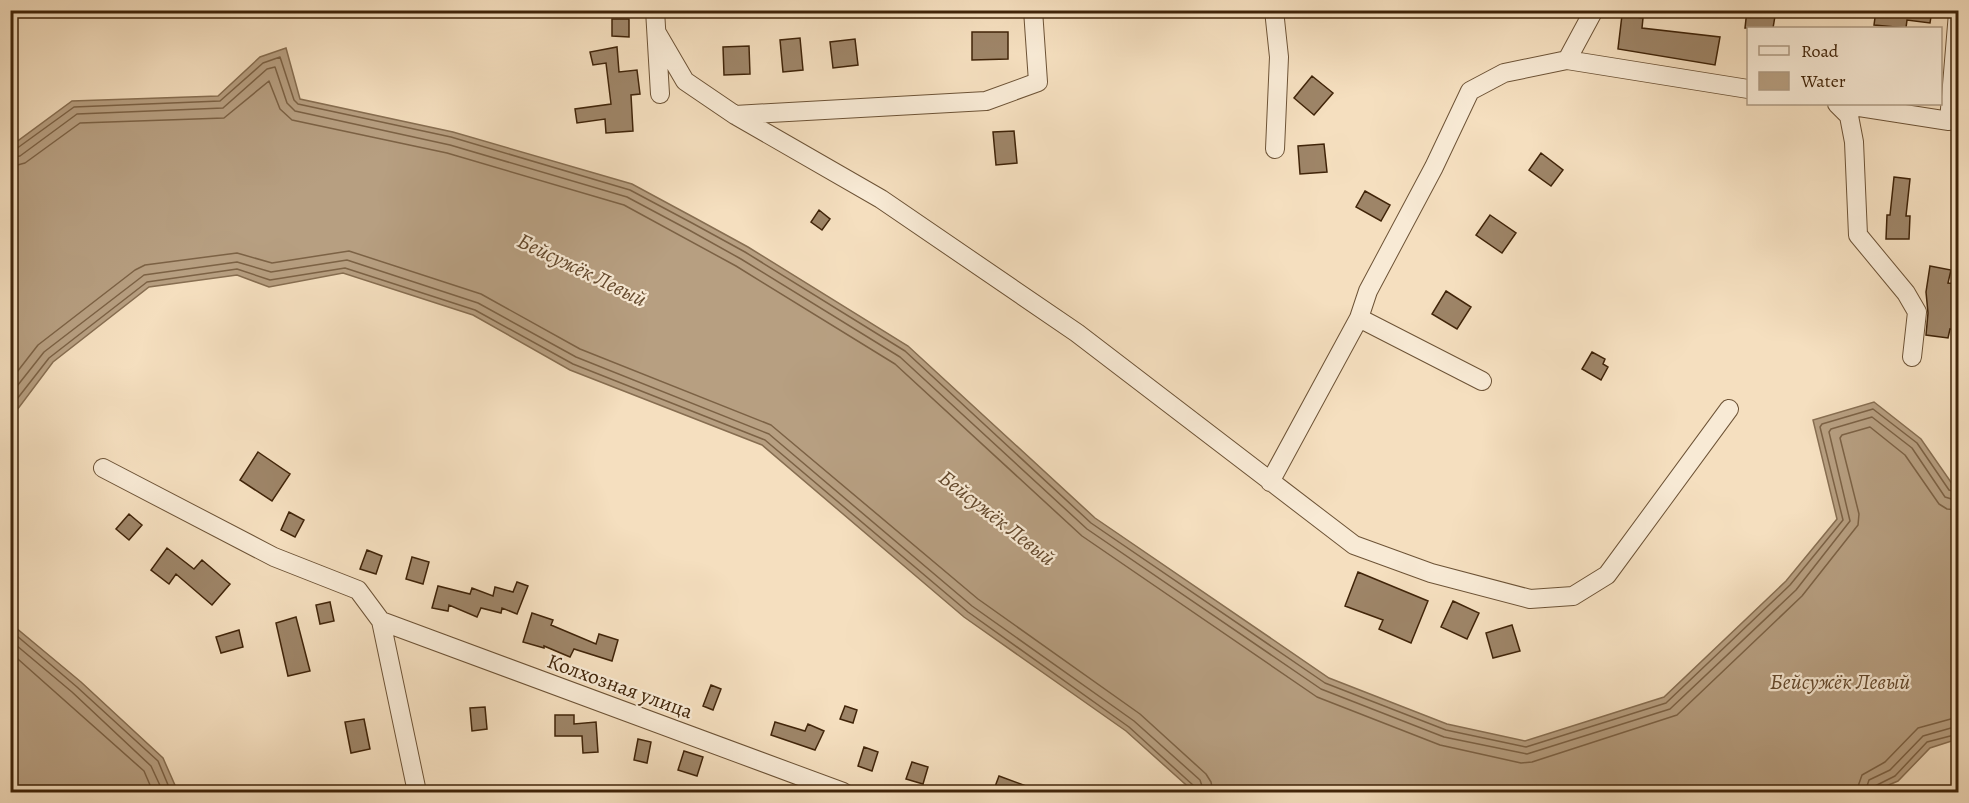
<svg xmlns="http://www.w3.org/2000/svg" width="1969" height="803" font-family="Alegreya,serif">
  <rect width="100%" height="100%" fill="#f5dfbf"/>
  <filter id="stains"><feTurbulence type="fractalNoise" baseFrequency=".00333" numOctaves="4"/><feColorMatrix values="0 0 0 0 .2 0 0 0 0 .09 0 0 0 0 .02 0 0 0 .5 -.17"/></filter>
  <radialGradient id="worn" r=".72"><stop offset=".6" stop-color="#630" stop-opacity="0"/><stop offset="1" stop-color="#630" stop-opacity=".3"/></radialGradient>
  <path fill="#b79f81" stroke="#876e51" stroke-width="1.5" d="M286,48L300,99L453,132L632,184L695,218L748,247L908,346L1095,518L1329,678L1447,724L1525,741L1664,697L1786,581L1837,519L1813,420L1874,402L1921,439L1955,488L1958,486V739L1930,748L1898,781L1872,792H1194L1126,731L964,617L762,445L570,370L473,315L343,273L269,287L237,275L149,287L53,362L11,418V146L72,101L218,96L260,57Z
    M10,618L15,627L81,682L163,758L178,792H11Z"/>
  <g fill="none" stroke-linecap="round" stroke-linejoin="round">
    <path stroke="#7c6245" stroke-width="1.5" d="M10,151L16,149L74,107L220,101L263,63L280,57L294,100L298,104L451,137L630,190L692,223L745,252L905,351L1091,523L1325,683L1446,730L1526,747L1666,703L1790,585L1843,520L1820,427L1822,424L1873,409L1917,443L1949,490L1958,493
      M10,158L20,156L77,114L223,108L267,69L275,67L287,103L295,111L450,145L627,197L689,230L741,259L900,357L1087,529L1321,689L1444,737L1527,754L1670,709L1796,590L1850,521L1829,432L1831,429L1872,417L1912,448L1945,497L1958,501
      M10,167L25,163L80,123L224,118L269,81L280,109L292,120L447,153L624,205L736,266L895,364L1082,536L1317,697L1440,745L1521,763L1532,762L1677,715L1802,596L1858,525L1859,514L1840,438L1842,435L1870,427L1905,455L1939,504L1947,509L1958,510
      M10,381L38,345L135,270L145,265L237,253L272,263L349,251L481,294L580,349L771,425L978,599L1140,714L1206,774L1211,782L1213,792
      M10,395L44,352L144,275L237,262L271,272L347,260L478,303L576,357L769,434L972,606L1134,721L1200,780L1204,792
      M10,408L49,358L147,282L237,269L270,280L345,268L475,310L573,364L765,440L968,612L1129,727L1194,786L1196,792
      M10,630L77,687L158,761L171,792
      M10,640L72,692L151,766L163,792
      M10,652L144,771L153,792
      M1856,792L1862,775L1885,762L1918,728L1958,717
      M1865,792L1869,780L1890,770L1923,736L1958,726
      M1872,792L1875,786L1895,776L1927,742L1958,734"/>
  </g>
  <path fill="#9e8568" stroke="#402409" stroke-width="1.5" d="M1747,10H1776L1773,28H1745Z
    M1876,10H1932L1930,23L1907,20L1906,28L1874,25Z
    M1622,15L1643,18L1642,28L1720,37L1715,65L1618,49Z
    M612,19H629V37L612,36Z
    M972,32H1008V59L972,60Z
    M800,38L803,70L783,72L780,40Z
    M855,39L858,65L833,68L830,42Z
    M749,46L750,74L724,75L723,47Z
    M617,47L619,72L637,70L640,94L631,95L633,131L606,133L605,119L577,123L575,109L611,104L606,63L593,65L590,52Z
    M1312,76L1333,93L1314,115L1294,98Z
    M1014,131L1017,163L996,165L993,132Z
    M1324,144L1327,172L1300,174L1298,146Z
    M1541,153L1563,170L1551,186L1529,170Z
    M1894,177L1910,179L1906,216H1910L1909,239H1886L1887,215H1890Z
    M1365,191L1390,205L1381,221L1356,207Z
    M819,210L830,219L822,230L811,222Z
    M1490,215L1516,233L1502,253L1476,235Z
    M1930,266L1951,270L1948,283L1959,284V331L1950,329L1948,338L1926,335L1928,313L1926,292Z
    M1446,291L1471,307L1457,329L1432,314Z
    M1592,352L1605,359L1603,364L1608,367L1601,380L1582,369Z
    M258,452L290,474L272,501L240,480Z
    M289,512L304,520L295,537L281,530Z
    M129,514L142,525L129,540L116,529Z
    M167,548L194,569L202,560L230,584L212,605L176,574L169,584L151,570Z
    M367,550L382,556L376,574L360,569Z
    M412,557L429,562L423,584L406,579Z
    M1358,572L1428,601L1411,643L1379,629L1383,620L1345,606Z
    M517,582L528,586L517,614L502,608L501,613L481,608L477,617L449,605L448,611L432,608L438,586L470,594L472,588L493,596L495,587L513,592Z
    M1453,601L1479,613L1467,639L1441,627Z
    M330,602L334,621L320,624L316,605Z
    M532,613L553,620L551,625L596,644L599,634L618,640L612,661L574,649L570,657L544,646V648L523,642Z
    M296,617L310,671L288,676L276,623Z
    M1512,625L1520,651L1493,658L1486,633Z
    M239,630L243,647L221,653L216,637Z
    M711,685L721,689L713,710L703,706Z
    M845,706L857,710L853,723L840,719Z
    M485,707L487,729L472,731L470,708Z
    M555,715H574V724L596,722L598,752L583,753L582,736H555Z
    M364,719L370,749L351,753L345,722Z
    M775,722L805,731L808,724L824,731L815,750L771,735Z
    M638,739L651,742L647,763L634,760Z
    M864,747L878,752L872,771L858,766Z
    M684,751L703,757L697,776L678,770Z
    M912,762L928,767L923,784L906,779Z
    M999,776L1040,791L1039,792H993Z"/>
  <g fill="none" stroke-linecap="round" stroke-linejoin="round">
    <g stroke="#6d5336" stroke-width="20">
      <path id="minor" d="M655,10L660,94
        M1274,10L1279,57L1275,149
        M657,33L685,81L735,115L881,199L1077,333L1354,545L1431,573L1530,599L1573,596L1607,575L1729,409
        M1567,60L1594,10
        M1837,104L1849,116L1854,142L1858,235L1906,293L1917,312L1912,357
        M1840,104L1949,121L1958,13
        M735,115L986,101L1038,82L1033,10
        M1359,318L1482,381
        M103,468L274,557L358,590L381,621L843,792
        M1270,482L1359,318L1368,291L1434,167L1470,91L1504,73L1567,60L1748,89
        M381,621L417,792"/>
    </g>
    <use href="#minor" stroke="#f8ead5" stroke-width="18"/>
  </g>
  <g text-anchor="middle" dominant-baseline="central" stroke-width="4.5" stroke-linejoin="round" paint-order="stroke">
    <g font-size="21" fill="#402409" stroke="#f8ead5">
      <text transform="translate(620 686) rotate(20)">Колхозная улица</text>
    </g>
    <g font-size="22" font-style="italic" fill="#64492d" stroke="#f8ead5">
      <text transform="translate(582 270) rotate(26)">Бейсужёк Левый</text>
      <text transform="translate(997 518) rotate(38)">Бейсужёк Левый</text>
      <text x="1840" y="682">Бейсужёк Левый</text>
    </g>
  </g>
  <rect width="1969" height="803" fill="none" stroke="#f5dfbf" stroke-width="36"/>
  <rect x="12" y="12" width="1945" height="779" fill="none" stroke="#402409" stroke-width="3"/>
  <rect x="18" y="18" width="1933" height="767" fill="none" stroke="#402409" stroke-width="1.5"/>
  <rect x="1747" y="27" width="195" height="78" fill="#f8ead5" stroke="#ae9b83" stroke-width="1.5"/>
  <rect x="1759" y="46" width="30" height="9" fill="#f8ead5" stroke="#ae9b83" stroke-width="1.5"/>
  <text x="1801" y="57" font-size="18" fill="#402409">Road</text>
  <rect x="1759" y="72" width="30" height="18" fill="#b79f81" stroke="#ae9b83" stroke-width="1.5"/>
  <text x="1801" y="87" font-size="18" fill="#402409">Water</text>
  <rect width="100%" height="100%" filter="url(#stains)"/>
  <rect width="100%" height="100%" fill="url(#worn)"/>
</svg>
